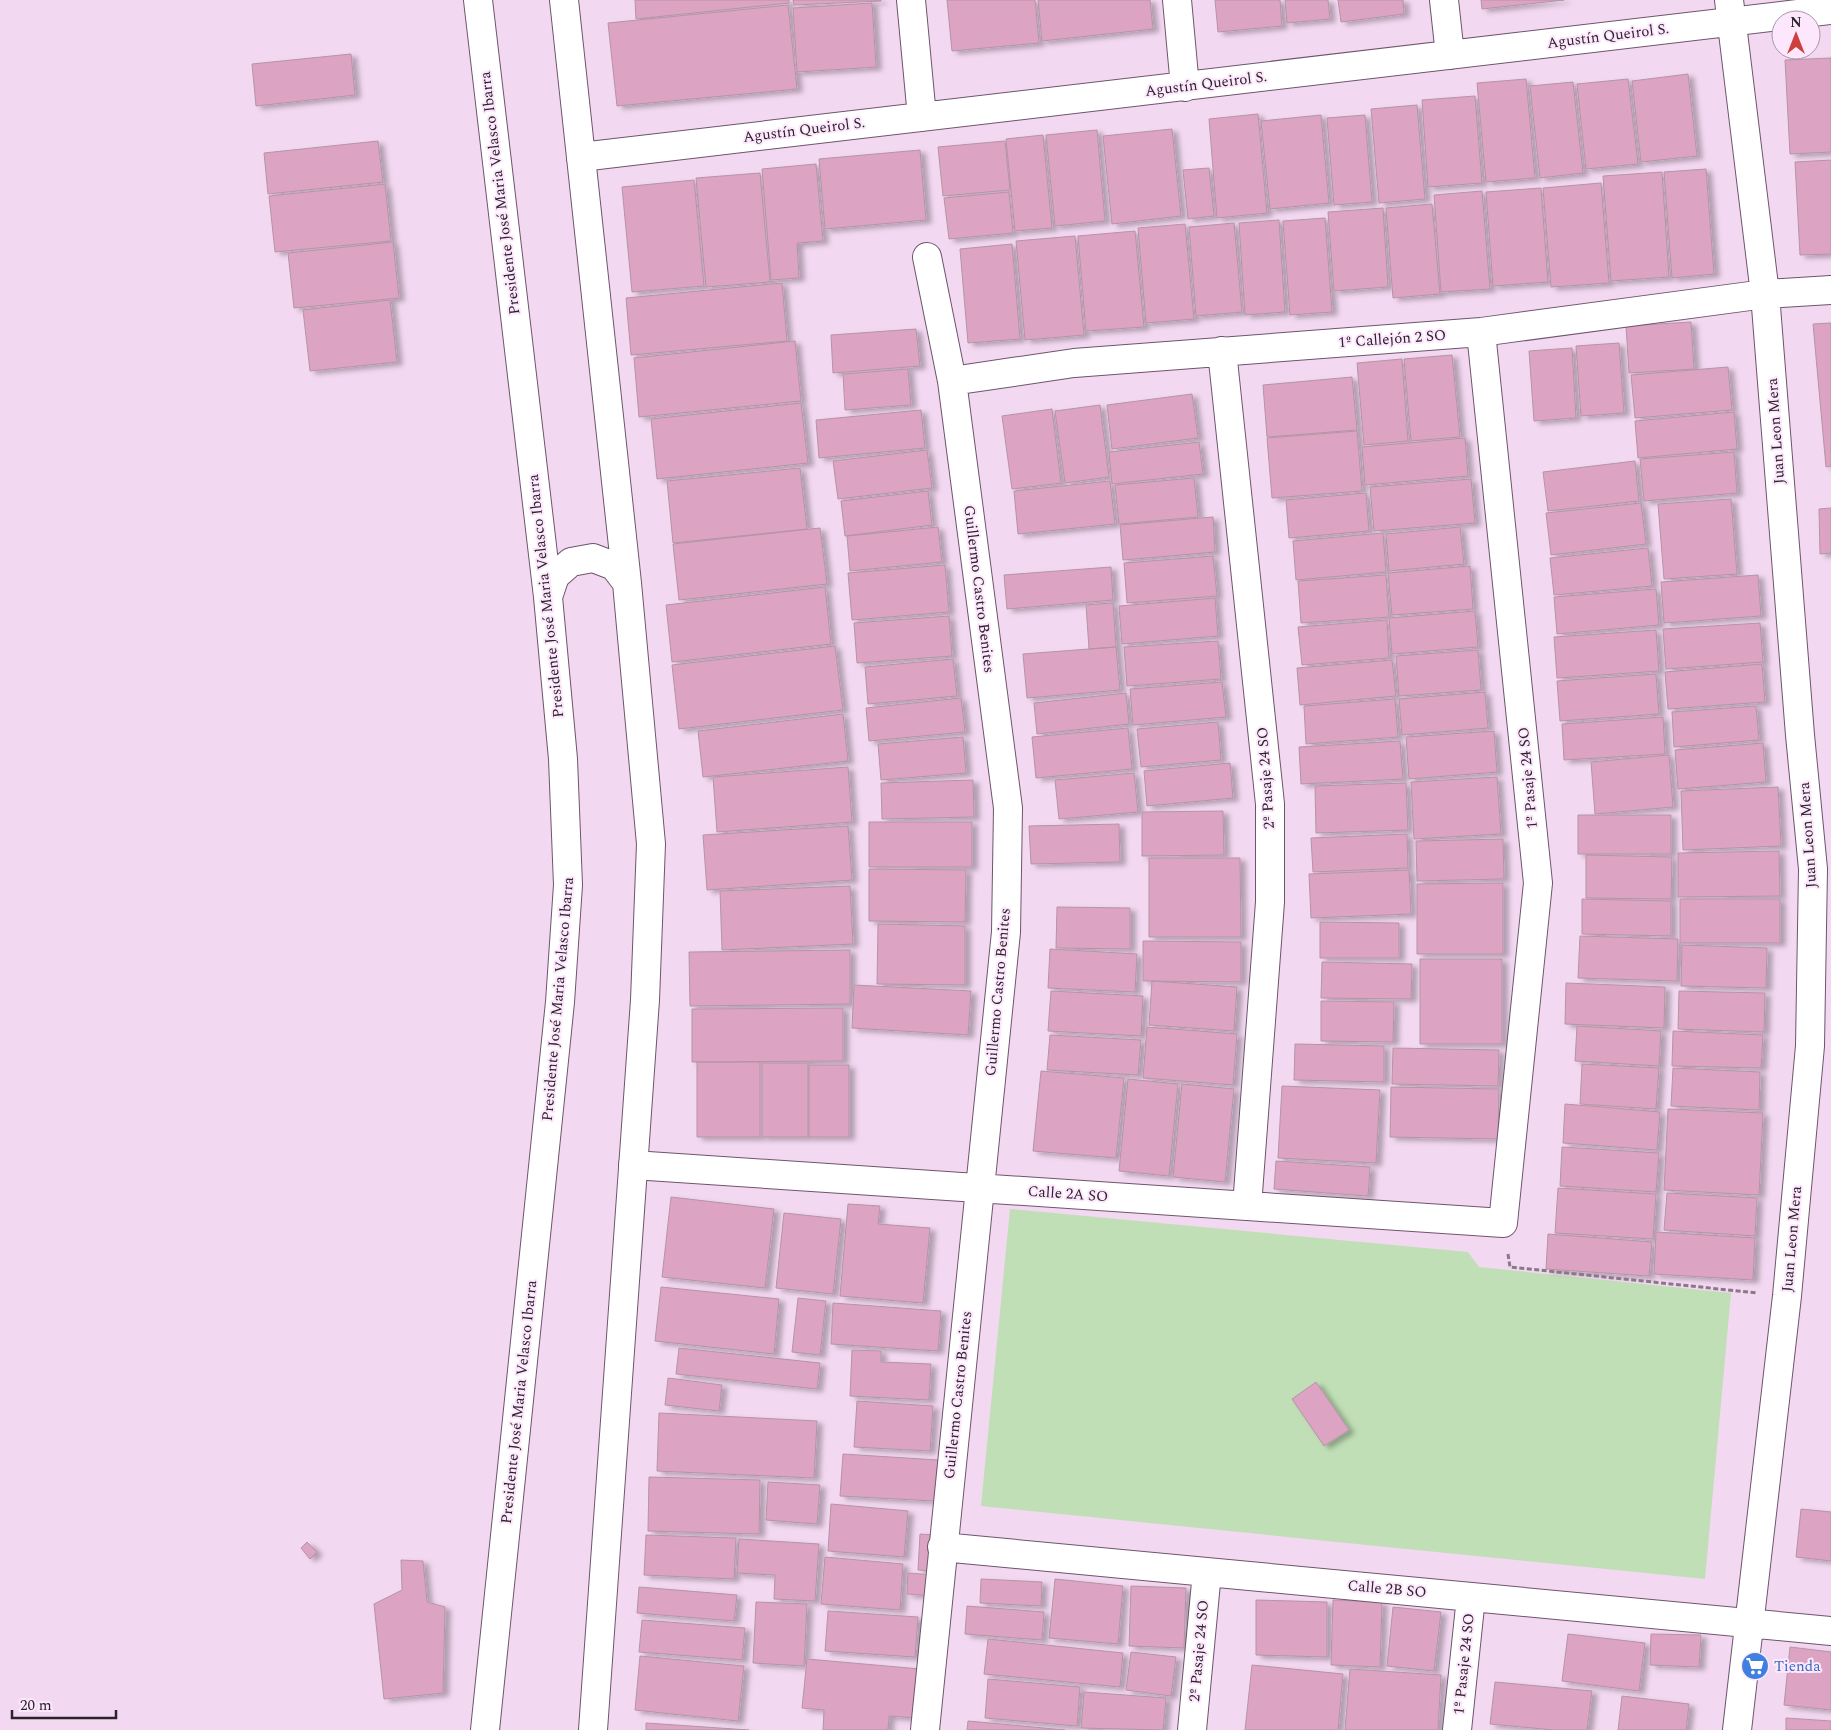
<svg xmlns="http://www.w3.org/2000/svg" width="1831" height="1730" font-family="Spectral,serif">
  <defs>
    <filter id="shadow"><feDropShadow dx="5.5" dy="3" stdDeviation="2.5" flood-color="#0004"/></filter>
  </defs>
  <rect width="100%" height="100%" fill="#f3d8f1"/>
  <path fill="#c0dfb6" d="M1010,1209L1468,1252L1479,1267L1731,1293L1705,1579L981,1506Z"/>
  <path fill="#dca3c2" stroke="#b594a5" filter="url(#shadow)" d="M635,0H789V3L636,19Z
    M793,0H881V1L794,5Z
    M947,0H1035L1039,43L952,51Z
    M1038,0H1150L1153,29L1042,41Z
    M1215,0H1280L1282,26L1218,32Z
    M1285,0H1328L1330,19L1287,23Z
    M1338,0H1403L1404,14L1341,22Z
    M1481,0H1564L1482,9Z
    M872,3L876,67L797,72L793,8Z
    M788,5L797,89L617,106L608,23Z
    M351,54L355,95L256,106L252,64Z
    M1831,58V152L1790,154L1785,60Z
    M1688,74L1697,156L1641,162L1632,81Z
    M1526,79L1535,178L1486,182L1477,83Z
    M1628,79L1638,164L1586,169L1577,84Z
    M1573,82L1583,173L1540,178L1530,86Z
    M1475,96L1482,183L1428,187L1422,100Z
    M1417,105L1425,199L1379,203L1371,109Z
    M1258,114L1267,213L1217,218L1209,119Z
    M1321,115L1329,203L1270,209L1261,121Z
    M1365,115L1372,202L1334,205L1327,118Z
    M1172,129L1181,216L1112,224L1103,136Z
    M1097,130L1105,221L1055,226L1046,135Z
    M1043,135L1052,228L1015,231L1006,139Z
    M378,141L383,182L268,194L264,153Z
    M1005,141L1010,190L943,196L938,147Z
    M920,150L926,220L825,229L819,159Z
    M1831,160V254L1800,255L1795,162Z
    M816,164L823,241L797,243L799,278L771,280L762,169Z
    M1209,168L1214,216L1188,219L1183,170Z
    M1706,169L1714,274L1672,278L1664,172Z
    M1662,172L1669,277L1611,281L1603,176Z
    M760,173L770,282L706,287L696,178Z
    M694,180L704,286L632,292L622,187Z
    M1601,183L1609,283L1551,287L1543,188Z
    M385,184L391,241L275,252L269,196Z
    M1541,188L1548,282L1493,286L1486,192Z
    M1482,191L1490,289L1441,292L1434,195Z
    M1009,192L1013,233L949,239L944,198Z
    M1432,204L1440,294L1393,298L1386,208Z
    M1383,208L1388,287L1334,291L1328,212Z
    M1325,218L1332,312L1290,315L1283,221Z
    M1279,220L1285,312L1245,315L1239,223Z
    M1234,223L1242,312L1196,316L1189,227Z
    M1185,224L1194,319L1146,323L1138,228Z
    M1135,231L1144,327L1086,331L1078,236Z
    M1075,236L1084,335L1025,340L1016,241Z
    M393,242L399,298L294,308L288,253Z
    M1012,244L1020,339L968,343L960,249Z
    M782,283L787,341L631,355L626,298Z
    M390,300L397,362L310,371L303,310Z
    M1691,322L1694,369L1629,373L1626,326Z
    M1831,323V466L1826,467L1813,324Z
    M916,329L920,366L833,373L831,335Z
    M795,341L801,401L639,417L634,358Z
    M1619,343L1624,413L1581,416L1576,346Z
    M1572,348L1576,418L1534,421L1529,351Z
    M1452,355L1460,437L1411,441L1404,359Z
    M1402,359L1408,441L1364,445L1357,363Z
    M1728,367L1732,410L1635,418L1631,375Z
    M908,369L911,405L845,410L843,374Z
    M1352,377L1357,430L1267,437L1263,385Z
    M1192,394L1198,438L1112,449L1107,405Z
    M801,403L808,463L657,479L651,419Z
    M1100,405L1109,477L1065,483L1055,411Z
    M1052,409L1061,483L1012,489L1002,416Z
    M921,410L925,448L819,458L816,420Z
    M1734,412L1737,449L1638,458L1635,421Z
    M1357,431L1362,491L1272,498L1267,438Z
    M1465,438L1468,476L1365,485L1362,447Z
    M1199,442L1203,474L1112,484L1109,452Z
    M927,450L932,488L838,499L833,461Z
    M1734,452L1737,493L1644,501L1640,459Z
    M1635,461L1639,501L1548,511L1543,472Z
    M800,468L807,529L673,543L667,481Z
    M1194,478L1198,517L1119,524L1115,485Z
    M1471,479L1475,523L1374,531L1370,487Z
    M1110,481L1115,524L1018,534L1014,491Z
    M928,491L932,525L845,536L841,501Z
    M1366,493L1369,531L1289,538L1286,500Z
    M1731,499L1737,574L1664,579L1658,504Z
    M1641,503L1646,544L1551,555L1546,513Z
    M1831,508V553L1820,554L1819,509Z
    M1213,517L1215,552L1123,560L1120,525Z
    M938,527L942,562L850,571L847,536Z
    M1460,527L1464,564L1389,571L1386,534Z
    M820,528L827,584L679,600L673,544Z
    M1383,533L1386,572L1296,580L1293,541Z
    M1648,548L1652,586L1554,595L1550,558Z
    M1213,556L1217,596L1127,603L1124,563Z
    M945,565L949,612L852,620L848,573Z
    M1470,566L1473,609L1392,615L1388,573Z
    M1111,567L1113,600L1007,609L1004,575Z
    M1386,575L1389,617L1301,623L1298,581Z
    M1758,575L1761,616L1664,623L1661,582Z
    M825,587L831,644L672,662L666,605Z
    M1656,589L1659,625L1557,634L1554,597Z
    M1215,598L1218,636L1122,644L1119,606Z
    M1113,603L1116,647L1089,649L1086,605Z
    M1475,611L1478,647L1392,654L1389,618Z
    M949,616L952,656L857,663L854,623Z
    M1387,620L1389,658L1302,665L1298,627Z
    M1760,623L1763,662L1666,669L1663,629Z
    M1656,630L1659,671L1557,678L1554,637Z
    M1218,641L1221,679L1127,686L1124,647Z
    M835,646L843,710L679,729L672,665Z
    M1116,647L1120,690L1027,698L1023,654Z
    M1478,650L1481,690L1399,696L1396,656Z
    M953,659L957,696L868,704L865,667Z
    M1392,660L1396,696L1300,705L1297,668Z
    M1762,664L1765,702L1668,709L1665,672Z
    M1656,674L1659,714L1560,721L1557,681Z
    M1222,682L1226,717L1133,725L1130,689Z
    M1485,692L1488,728L1402,735L1399,699Z
    M1126,693L1129,724L1037,734L1034,703Z
    M961,698L965,732L869,741L866,708Z
    M1395,699L1398,737L1306,744L1304,706Z
    M1756,706L1759,740L1674,747L1672,712Z
    M843,714L848,761L703,777L698,731Z
    M1663,717L1665,754L1564,760L1562,724Z
    M1218,722L1221,760L1141,767L1137,729Z
    M1128,728L1132,769L1036,778L1032,737Z
    M1494,731L1497,772L1409,779L1406,737Z
    M963,737L966,773L881,780L878,744Z
    M1400,741L1403,779L1301,784L1299,747Z
    M1763,743L1766,782L1678,789L1675,750Z
    M1669,755L1673,807L1595,814L1591,762Z
    M1230,763L1233,798L1147,806L1144,771Z
    M848,767L852,822L717,832L713,777Z
    M1134,773L1138,812L1059,819L1055,780Z
    M1497,777L1501,834L1414,839L1411,782Z
    M973,780L974,817L882,819L881,783Z
    M1406,783L1408,830L1316,833L1315,786Z
    M1778,787L1781,846L1683,850L1681,791Z
    M1223,811L1224,855L1142,856V812Z
    M1578,815H1671V854H1578Z
    M869,822H972V867H869Z
    M1119,824L1120,862L1031,864L1029,826Z
    M848,826L852,880L707,890L703,835Z
    M1407,834L1408,868L1313,872L1311,838Z
    M1503,839L1504,879L1417,881L1416,841Z
    M1779,851L1780,896L1678,897V853Z
    M1586,855L1672,857L1671,899L1586,898Z
    M1149,858H1240L1241,937H1149Z
    M869,869L966,870L965,922L869,921Z
    M1409,870L1411,914L1311,918L1309,874Z
    M1503,883V954H1417V884Z
    M850,886L853,944L722,950L720,891Z
    M1582,899L1671,901V936L1582,934Z
    M1680,899H1780V943H1680Z
    M1057,907L1130,908V949L1056,948Z
    M1320,922L1399,923V958H1320Z
    M878,924L965,926V985L877,984Z
    M1580,936L1678,939L1677,981L1578,978Z
    M1143,941L1241,942V982L1143,981Z
    M1682,945L1767,948L1766,988L1681,986Z
    M1050,949L1137,954L1135,992L1048,988Z
    M850,950V1004L690,1006L689,952Z
    M1420,959H1502V1044H1420Z
    M1322,962L1412,964L1411,999L1321,998Z
    M1152,981L1237,987L1234,1031L1149,1025Z
    M1566,983L1665,987L1664,1028L1565,1024Z
    M854,985L971,991L968,1035L852,1028Z
    M1051,991L1143,996L1141,1036L1048,1031Z
    M1679,991L1765,993L1764,1032L1678,1029Z
    M1321,1001L1394,1002L1393,1042L1321,1041Z
    M843,1008V1061L692,1062V1009Z
    M1577,1026L1661,1031L1659,1066L1575,1061Z
    M1147,1027L1237,1034L1233,1085L1143,1078Z
    M1673,1031L1763,1035L1761,1068L1672,1066Z
    M1050,1035L1141,1040L1138,1075L1047,1070Z
    M1295,1044L1384,1046V1082L1294,1080Z
    M1393,1048L1499,1050L1498,1086L1392,1084Z
    M697,1062H760V1137H697Z
    M762,1063H808V1137H762Z
    M1582,1064L1659,1068L1656,1109L1580,1104Z
    M809,1065H849V1137H809Z
    M1673,1068L1760,1072L1759,1110L1671,1106Z
    M1041,1071L1124,1078L1116,1158L1033,1151Z
    M1128,1079L1178,1084L1169,1176L1119,1171Z
    M1182,1084L1234,1089L1225,1182L1173,1177Z
    M1282,1086L1380,1090L1376,1163L1278,1158Z
    M1391,1087L1499,1089L1498,1139L1390,1137Z
    M1565,1104L1660,1112L1657,1150L1563,1143Z
    M1668,1109L1763,1113L1759,1195L1664,1190Z
    M1562,1147L1659,1153L1656,1192L1560,1186Z
    M1276,1161L1370,1167L1368,1196L1274,1189Z
    M1558,1188L1656,1194L1653,1239L1555,1233Z
    M1667,1193L1757,1198L1755,1236L1664,1230Z
    M671,1197L774,1209L765,1288L662,1277Z
    M848,1204L880,1206L878,1224L930,1228L923,1303L840,1296Z
    M784,1213L841,1219L833,1294L776,1288Z
    M1656,1232L1755,1238L1753,1280L1654,1274Z
    M1548,1234L1652,1242L1649,1276L1546,1269Z
    M661,1287L779,1299L774,1354L655,1341Z
    M798,1298L826,1301L820,1355L792,1352Z
    M833,1303L941,1311L938,1351L831,1344Z
    M679,1348L820,1363L817,1389L676,1374Z
    M852,1350L881,1351V1362L931,1364L929,1400L850,1396Z
    M668,1378L722,1385L719,1411L665,1405Z
    M1316,1382L1349,1430L1324,1446L1292,1399Z
    M857,1401L933,1406L930,1451L854,1447Z
    M659,1413L817,1421L814,1478L657,1471Z
    M843,1454L938,1460L935,1501L840,1496Z
    M649,1477L760,1480L759,1534L648,1531Z
    M768,1482L820,1485L817,1524L766,1520Z
    M831,1504L908,1511L904,1557L828,1551Z
    M1801,1509L1831,1512V1561L1796,1557Z
    M920,1534L935,1535L933,1571L918,1570Z
    M646,1535L736,1538L734,1579L644,1575Z
    M739,1539L819,1544L815,1601L774,1599L775,1575L737,1573Z
    M307,1542L317,1552L310,1559L301,1548Z
    M825,1557L903,1564L900,1610L821,1604Z
    M401,1560L423,1561L427,1602L445,1607L443,1693L384,1699L374,1604L402,1590Z
    M908,1573L934,1575L932,1596L907,1594Z
    M981,1579L1042,1582L1041,1606L980,1603Z
    M1055,1579L1123,1586L1118,1644L1049,1638Z
    M1131,1586L1186,1588L1184,1648L1129,1646Z
    M639,1587L737,1595L734,1621L637,1613Z
    M1256,1600L1327,1602V1657L1256,1655Z
    M1333,1600L1382,1602L1380,1667L1331,1665Z
    M756,1602L807,1604L804,1666L753,1663Z
    M967,1606L1044,1612L1042,1640L965,1634Z
    M1393,1607L1441,1612L1434,1671L1387,1666Z
    M828,1611L918,1617L915,1657L825,1651Z
    M642,1620L745,1628L742,1660L639,1652Z
    M1568,1634L1645,1643L1639,1691L1562,1681Z
    M1651,1634L1701,1635L1699,1667L1650,1665Z
    M988,1639L1123,1653L1120,1687L984,1674Z
    M1790,1647L1831,1652V1710L1784,1705Z
    M1131,1652L1176,1657L1171,1696L1126,1690Z
    M640,1656L744,1666L738,1721L635,1710Z
    M807,1659L920,1669L916,1718L889,1716L888,1730H823L824,1710L802,1708Z
    M1252,1665L1343,1674L1338,1730H1245Z
    M1350,1669L1441,1675L1438,1730H1345Z
    M988,1679L1080,1687L1077,1726L985,1718Z
    M1495,1682L1592,1691L1587,1730H1554L1490,1724Z
    M1084,1692L1166,1698L1163,1730L1081,1728Z
    M1622,1696L1689,1704L1686,1730H1618Z
    M1786,1718L1831,1721V1730H1786Z
    M968,1721L1065,1730H967Z
    M646,1723L749,1730H646Z"/>
  <g fill="none" stroke-linecap="round" stroke-linejoin="round">
    <g stroke="#6d556c" stroke-width="30">
      <path id="minor" d="M911,0L922,117
        M1177,0L1185,87
        M1444,0L1450,55
        M1729,0L1765,294L1800,735L1813,869L1810,1046L1787,1296L1737,1730
        M581,157L1831,10
        M1222,351L1270,804V902L1247,1206
        M952,381L1074,363L1481,332L1765,294L1831,290
        M633,1165L1503,1223L1538,883L1481,332
        M942,1547L1831,1631
        M925,1730L1006,932L1008,808L952,381L927,257
        M1192,1730L1207,1572
        M1457,1730L1471,1597"/>
    </g>
    <g stroke="#6d556c" stroke-width="30">
      <path id="secondary" d="M478,0L548,597L563,759L568,885L560,1002L485,1730
        M564,0L627,583L651,844L645,1000L593,1730
        M548,597L555,576L571,562L593,558L614,566L627,583"/>
    </g>
    <path stroke="#8a7888" stroke-width="3" stroke-dasharray="5 2.5" stroke-linecap="butt" d="M1508,1254L1510,1267L1757,1293"/>
    <use href="#minor" stroke="#fff" stroke-width="28"/>
    <use href="#secondary" stroke="#fff" stroke-width="28"/>
  </g>
  <defs>
    <g id="supermarket-disc" transform="scale(1.4375)"><circle r="9.5" fill="#3f7fe0" stroke="#fde7fc"/><path d="M-6-5.5h2.5l.6 2H6L4.5 2H-2.5L-4.4-4H-6ZM-1.5 3.2a1.3 1.3 0 1 0 .1 0ZM3 3.2a1.3 1.3 0 1 0 .1 0Z" fill="#fff"/></g>
  </defs>
  <g fill-rule="evenodd">
    <use href="#supermarket-disc" x="1755" y="1666"/>
  </g>
  <g text-anchor="middle" dominant-baseline="central" stroke-width="4" stroke-linejoin="round" paint-order="stroke">
    <g font-size="15" fill="#2c222b" stroke="#fde7fc">
      <text transform="translate(1608 36) rotate(-7)">Agustín Queirol S.</text>
      <text transform="translate(1206 84) rotate(-7)">Agustín Queirol S.</text>
      <text transform="translate(804 130) rotate(-7)">Agustín Queirol S.</text>
      <text transform="translate(500 193) rotate(-97)">Presidente José Maria Velasco Ibarra</text>
      <text transform="translate(1392 339) rotate(-4)">1º Callejón 2 SO</text>
      <text transform="translate(1776 431) rotate(-94)">Juan Leon Mera</text>
      <text transform="translate(979 589) rotate(83)">Guillermo Castro Benites</text>
      <text transform="translate(546 596) rotate(-96)">Presidente José Maria Velasco Ibarra</text>
      <text transform="translate(1266 778) rotate(-94)">2º Pasaje 24 SO</text>
      <text transform="translate(1528 778) rotate(-95)">1º Pasaje 24 SO</text>
      <text transform="translate(1808 835) rotate(-94)">Juan Leon Mera</text>
      <text transform="translate(998 992) rotate(-85)">Guillermo Castro Benites</text>
      <text transform="translate(558 999) rotate(-85)">Presidente José Maria Velasco Ibarra</text>
      <text transform="translate(1068 1194) rotate(4)">Calle 2A SO</text>
      <text transform="translate(1792 1239) rotate(-85)">Juan Leon Mera</text>
      <text transform="translate(958 1395) rotate(-84)">Guillermo Castro Benites</text>
      <text transform="translate(519 1402) rotate(-84)">Presidente José Maria Velasco Ibarra</text>
      <text transform="translate(1387 1589) rotate(5)">Calle 2B SO</text>
      <text transform="translate(1199 1651) rotate(-85)">2º Pasaje 24 SO</text>
      <text transform="translate(1464 1664) rotate(-84)">1º Pasaje 24 SO</text>
    </g>
    <g font-size="15" fill="#366cbe" stroke="#fde7fc" text-anchor="start">
      <text x="1774" y="1666">Tienda</text>
    </g>
  </g>
  <g transform="translate(1796 35)"><circle r="24" fill="#fde7fc" stroke="#a998a8"/>
  <path d="M0-4L9 19L0 12L-9 19Z" fill="#ce403d"/>
  <text y="-8" font-size="14" font-weight="bold" text-anchor="middle" fill="#2c222b">N</text>
  </g>
  <path d="M12 1710v8h104v-8" fill="none" stroke="#2c222b" stroke-width="2.5"/>
  <text x="20" y="1710" font-size="15" fill="#2c222b" stroke="#fde7fc" stroke-width="4" paint-order="stroke">20 m</text>
</svg>
